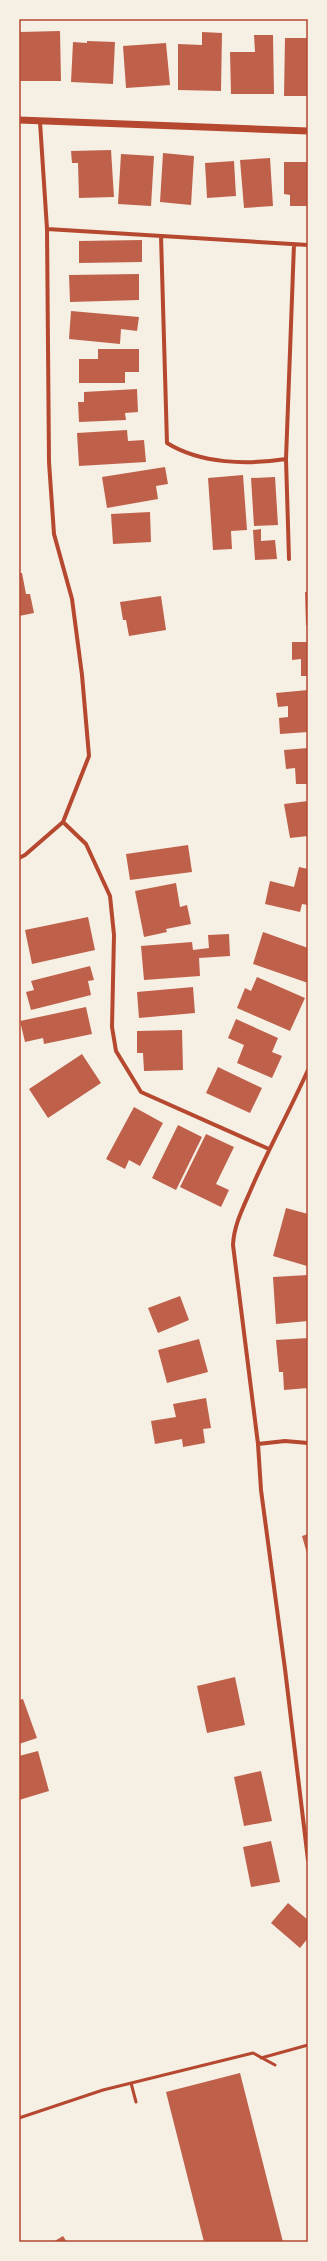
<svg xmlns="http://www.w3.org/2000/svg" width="327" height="2261" font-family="'Space Grotesk',sans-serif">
  <rect width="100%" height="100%" fill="#f6efe4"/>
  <path fill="#bf614a" d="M60,31L61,81H19V32Z
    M202,32L222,33L221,91L178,90V44L202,45Z
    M254,35H273L274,94H231L230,52H255Z
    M285,38H308V96H284Z
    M87,41L115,42L113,84L71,82L73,42L87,43Z
    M166,43L170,85L126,88L123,46Z
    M111,150L114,197L79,198L78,163H72L71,151Z
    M163,153L194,156L191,205L160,202Z
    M121,154L154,156L151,206L118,204Z
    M270,158L273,206L244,208L240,160Z
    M234,161L236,196L207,198L205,163Z
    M284,162H308V206H290V195L284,194Z
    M142,240V262L79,263V241Z
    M139,274V300L70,302L69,275Z
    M71,311L139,317L137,331L121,329L120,344L69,339Z
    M98,349H139V372H125V383H79V359H98Z
    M137,389L138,412L125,413L126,420L79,422L78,402H84V392Z
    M127,430L128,441L144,440L146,462L79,466L77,433Z
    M165,467L168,484L156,486L158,499L107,508L102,477Z
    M243,475L247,530L231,531L232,549L213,550L208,478Z
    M275,477L278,525L254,526L251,478Z
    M150,512L151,542L113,544L111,514Z
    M261,529V541L275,540L277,559L255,560L253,530Z
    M19,573H22L26,594H30L34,613L19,616Z
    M305,592H308V625H306Z
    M161,596L166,630L129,636L126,620H123L120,602Z
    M292,642H308V676H301V659L292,660Z
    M308,690V732L280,734L279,718L288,717V706L278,707L276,693Z
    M308,748V784H296L295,768L286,769L284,750Z
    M308,801V836L290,838L284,804Z
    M188,845L192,872L130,880L126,854Z
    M299,867L308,869V905L302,904L300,912L265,904L270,881L294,887Z
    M176,883L180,907L187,905L191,924L166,929L167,932L144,937L135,891Z
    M88,917L95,950L32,964L25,930Z
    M263,932L308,948V983L253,964Z
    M229,934L230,956L199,958L200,976L144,980L141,946L192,942L193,950L209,948L208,935Z
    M90,966L94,980L88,981L91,995L31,1010L26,992L34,990L31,981Z
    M257,977L305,998L290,1031L237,1008L245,988L251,991Z
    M193,987L195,1013L139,1018L137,992Z
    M86,1007L92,1034L44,1044L43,1038L25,1042L20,1021Z
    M236,1019L278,1038L272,1052L282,1056L272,1078L237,1063L244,1045L228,1038Z
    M182,1030L183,1070L144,1071L143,1053H137V1031Z
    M82,1054L101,1083L48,1118L29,1089Z
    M218,1067L262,1088L250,1113L206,1093Z
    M134,1107L163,1123L140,1166L129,1160L125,1169L106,1159Z
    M178,1125L202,1137L176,1190L152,1178Z
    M206,1134L234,1147L216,1184L229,1190L221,1207L180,1187Z
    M286,1208L308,1214L307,1266L273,1256Z
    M308,1275V1321L276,1324L273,1277Z
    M180,1296L189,1320L158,1333L148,1308Z
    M308,1338V1388L284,1390L283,1372H279L276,1340Z
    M199,1339L208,1372L167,1383L158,1350Z
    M206,1398L211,1428L203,1429L205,1443L183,1447L182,1439L155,1444L151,1421L176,1417L173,1404Z
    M308,1534V1557L302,1536Z
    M235,1677L245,1725L207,1733L197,1686Z
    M23,1699L37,1738L19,1744V1700Z
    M38,1751L49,1791L19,1800V1756Z
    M261,1771L272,1821L244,1826L234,1777Z
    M271,1841L280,1882L251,1887L243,1847Z
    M288,1903L308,1920V1938L300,1948L271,1923Z
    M240,2073L283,2242H204L166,2092Z
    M63,2236L67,2242H53Z"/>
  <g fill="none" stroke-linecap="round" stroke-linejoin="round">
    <path stroke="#b5482f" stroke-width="3" d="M261,2058L308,2045
      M131,2083L136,2102
      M19,2118L103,2090L253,2053L275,2065
      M308,2242V2241"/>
    <path stroke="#b5482f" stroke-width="4" d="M47,229L308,245
      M161,236L167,443C201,464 247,465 286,459
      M289,559L286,459L294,244
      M63,822L86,844L110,896L114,935L112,1027L116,1051L141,1092L269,1149
      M19,858L25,855L63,822L89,756L82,675L72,599L54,534L49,462L47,229L40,122
      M308,1070C290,1110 269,1148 252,1187C244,1206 234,1224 233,1245L258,1444L261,1490L285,1669L308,1860
      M258,1444L285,1441L308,1443"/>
    <path stroke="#b5482f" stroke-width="7" d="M19,120L308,131"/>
  </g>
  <rect width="327" height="2261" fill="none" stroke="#f6efe4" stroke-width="40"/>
  <rect x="20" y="20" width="287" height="2221" fill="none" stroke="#b5482f" stroke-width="1.5"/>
</svg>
